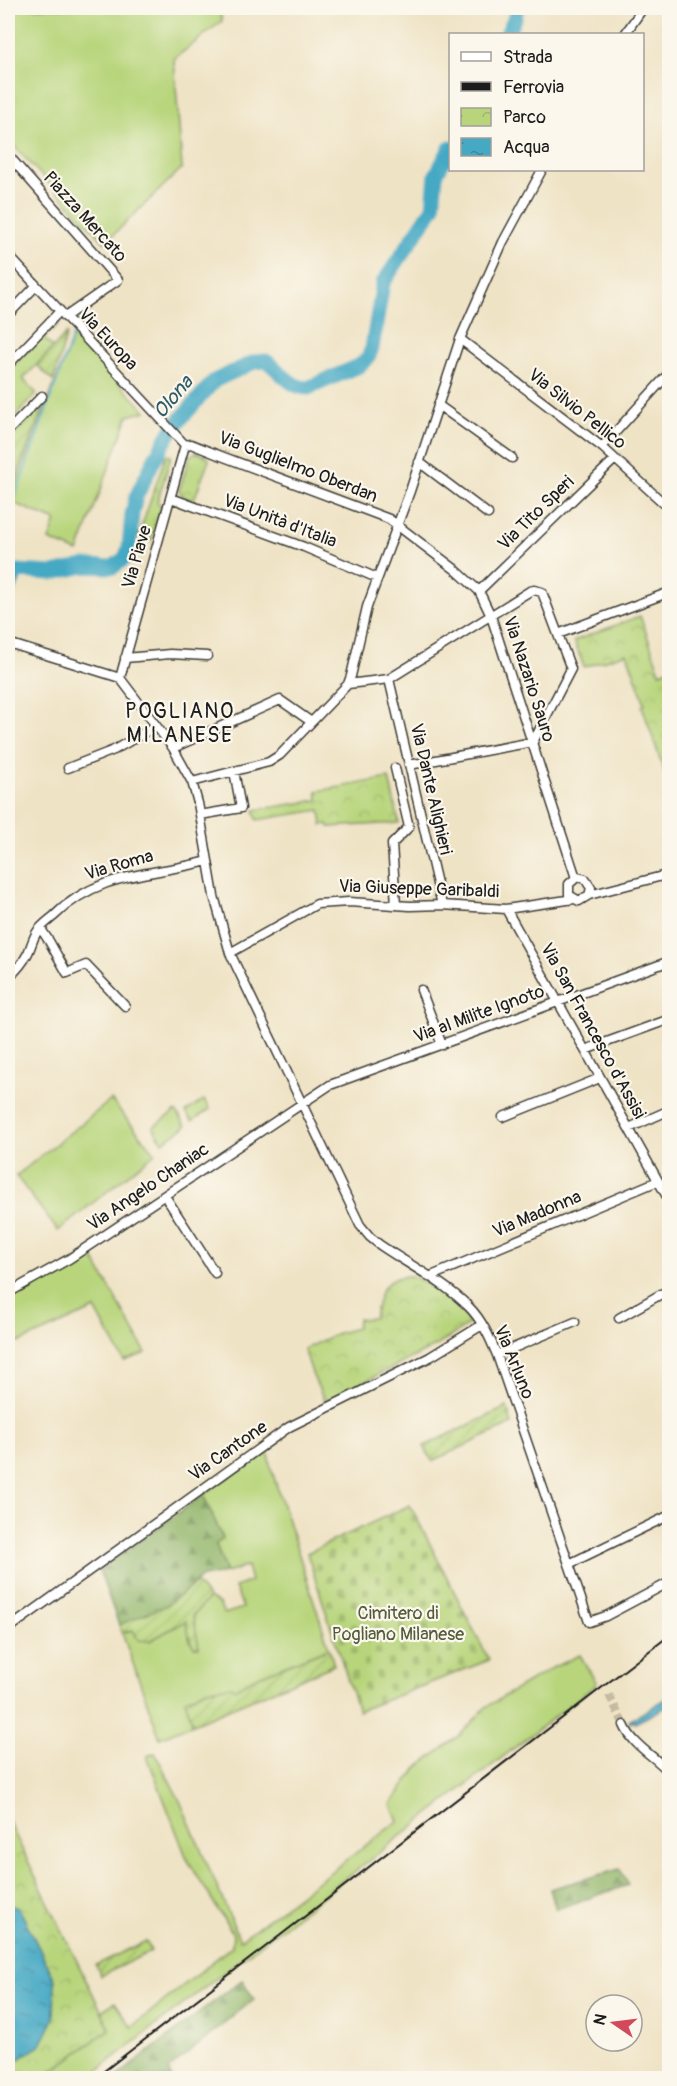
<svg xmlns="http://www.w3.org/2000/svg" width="677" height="2086" font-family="Pangolin,sans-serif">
  <defs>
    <pattern id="forest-firs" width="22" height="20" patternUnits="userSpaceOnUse" patternTransform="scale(1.5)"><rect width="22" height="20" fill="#92b66b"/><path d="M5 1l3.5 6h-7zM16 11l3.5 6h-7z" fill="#769357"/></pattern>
    <pattern id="cemetery-stones" width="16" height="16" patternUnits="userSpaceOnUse" patternTransform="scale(1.5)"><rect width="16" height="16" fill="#b8d57b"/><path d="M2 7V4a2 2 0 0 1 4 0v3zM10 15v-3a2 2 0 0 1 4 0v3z" fill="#9eb66a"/></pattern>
    <pattern id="park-crowns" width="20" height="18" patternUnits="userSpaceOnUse" patternTransform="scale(1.5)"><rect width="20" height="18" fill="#b8d57b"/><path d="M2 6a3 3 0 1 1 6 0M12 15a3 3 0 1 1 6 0" fill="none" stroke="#9eb66a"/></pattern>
    <pattern id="garden-furrows" width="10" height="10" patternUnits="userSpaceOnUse" patternTransform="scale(1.5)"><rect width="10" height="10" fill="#b8d57b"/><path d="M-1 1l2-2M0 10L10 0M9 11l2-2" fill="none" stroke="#9eb66a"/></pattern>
    <pattern id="water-ripples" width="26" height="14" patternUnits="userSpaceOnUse" patternTransform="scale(1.5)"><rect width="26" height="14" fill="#45a9c4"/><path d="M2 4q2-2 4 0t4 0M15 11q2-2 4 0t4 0" fill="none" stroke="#39899e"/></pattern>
  </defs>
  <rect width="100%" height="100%" fill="#fbf7ec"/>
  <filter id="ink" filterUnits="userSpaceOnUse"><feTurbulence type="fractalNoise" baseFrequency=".0167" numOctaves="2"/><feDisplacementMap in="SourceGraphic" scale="12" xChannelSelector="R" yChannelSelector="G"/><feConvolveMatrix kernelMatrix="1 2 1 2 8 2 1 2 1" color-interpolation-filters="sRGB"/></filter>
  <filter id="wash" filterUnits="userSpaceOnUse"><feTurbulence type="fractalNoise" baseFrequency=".008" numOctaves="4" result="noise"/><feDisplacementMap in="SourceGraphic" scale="24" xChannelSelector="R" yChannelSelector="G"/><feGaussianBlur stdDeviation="1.35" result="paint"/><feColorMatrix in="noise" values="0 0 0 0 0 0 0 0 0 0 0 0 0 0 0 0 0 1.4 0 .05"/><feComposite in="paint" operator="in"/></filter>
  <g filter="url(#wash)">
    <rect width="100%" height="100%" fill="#efe3c5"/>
    <path fill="#b8d57b" stroke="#6a784c" stroke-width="1.5" d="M8,8H219L222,21L174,59L182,168L105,243L8,140Z
      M54,323L59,324L44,338L53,348L23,379L37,394L8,424V371Z
      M73,336L146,411L128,416L78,552L49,540L56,521L9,501Z
      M111,1100L155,1153L58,1231L16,1176Z
      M204,1100L210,1109L192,1121L186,1112Z
      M176,1111L186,1126L163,1142L153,1127Z
      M90,1252L146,1353L124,1361L95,1309L18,1343L8,1322V1300Z
      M268,1449L270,1465L329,1648L254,1678L235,1689H207L185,1700L193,1724L160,1738L122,1633L133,1630L149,1641L186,1621L190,1641L193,1615L209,1598L220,1605L224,1614L243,1608L235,1587L251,1581L247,1566L226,1573L215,1543L223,1538L203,1495Z
      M580,1655L597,1684L88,2078H42L110,2029L101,2011L115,2002L132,2027L232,1946L233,1934L187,1859L147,1756L155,1753L180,1801L240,1940L398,1821L391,1804L417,1768L460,1735L486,1707L554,1667Z"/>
    <path fill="url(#forest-firs)" stroke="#576944" stroke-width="1.5" d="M203,1495L223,1539L216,1544L226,1573L202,1577L167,1605L119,1625L99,1570Z
      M620,1869L628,1885L556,1909L550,1889Z
      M242,1980L254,1999L169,2069L172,2078H115Z"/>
    <path fill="url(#cemetery-stones)" stroke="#6a784c" stroke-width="1.5" d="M410,1505L489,1660L358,1711L307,1553Z"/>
    <path fill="url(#park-crowns)" stroke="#6a784c" stroke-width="1.5" d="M196,452L208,457L209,460L195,497L191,500L182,496L179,490L190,456Z
      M166,455L171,456L157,503L162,505L151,541L138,537Z
      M640,616L660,672L669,669V695L667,697L670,705L669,785L642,706L645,704L627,653L584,667L574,641Z
      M389,778L399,823L329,827L328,824L322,825L320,810L257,820L254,810L318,800L317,791Z
      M401,1277C405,1276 407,1276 411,1276C424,1279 468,1312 469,1324L439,1344L325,1402L313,1376L304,1349L338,1333L357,1328L358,1319L374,1318C379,1298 379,1282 401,1277Z
      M8,1820L110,2029L42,2078H8Z"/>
    <path fill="url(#garden-furrows)" stroke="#6a784c" stroke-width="1.5" d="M67,333L53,381L37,365Z
      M46,400L8,497V439Z
      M507,1407L512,1424L432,1461L424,1446Z
      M196,1583L209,1598L193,1615L199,1647H194L190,1641L186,1621L149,1641L138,1640L133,1630L122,1633L119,1625L167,1605Z
      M329,1648L334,1665L193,1724L185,1700L207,1689L231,1686L235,1689L254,1678Z
      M146,1941L151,1951L101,1976L96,1965Z"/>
    <path fill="url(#water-ripples)" stroke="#306270" stroke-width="1.5" d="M669,1697V1704L665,1708L635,1723L634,1721L630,1723L629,1721Z
      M8,1891V1905L19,1908L55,1980L54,2019L41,2045L8,2066Z"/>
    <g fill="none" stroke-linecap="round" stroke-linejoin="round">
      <path stroke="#45a9c4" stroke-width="2" d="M8,516L73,336"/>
      <path stroke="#45a9c4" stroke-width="15" d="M507,34L515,17L517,8
        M8,592L17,571L53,573L84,566L113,567L125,558L129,548L132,514L136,497L156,456L173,428L214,381L254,362L266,361C280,370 290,388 308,388L359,366L368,358L372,348L383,283L433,208L436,175L450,148"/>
    </g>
  </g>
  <g filter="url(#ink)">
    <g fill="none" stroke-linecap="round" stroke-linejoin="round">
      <path stroke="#c5bba3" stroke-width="8" stroke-dasharray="8 4" stroke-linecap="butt" d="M609,1695L624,1725"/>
      <g stroke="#3c3a35" stroke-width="11">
        <path id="minor" d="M625,34L643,8
          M8,155L118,280L65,317
          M8,255L185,445
          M8,315L36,286
          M460,339L602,447L670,509
          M8,365L60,311
          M438,405L512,458
          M8,431L42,396
          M185,445L191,444L216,454L389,519L456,570L479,591L491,616L576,878
          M602,447L670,372
          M419,462L488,514
          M171,498L304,547L377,578
          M479,591L615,459
          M558,634L670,592
          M8,643L120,678L173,748L192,782L198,803L214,896L230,953L360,1225L370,1237L380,1245C409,1265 444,1282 469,1307C482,1320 490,1338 497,1355L589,1622L606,1616L670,1582
          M125,658L170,654L207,656
          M120,678L185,445
          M389,679L442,905
          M348,684L351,676L367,607L410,491L460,339L503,242L542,170
          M173,748L280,700L310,721
          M68,768L114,750L156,726
          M395,768L409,827L392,844L396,905
          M192,782L269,762L280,755L348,684L389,679L530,591L534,590L542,592L571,669L533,742L409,765
          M200,815L241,808L234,771
          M589,895L591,888L585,879L577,877L569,884V895L579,901L589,895L670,874
          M506,909L670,1202
          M41,929L49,941L67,973L86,965L125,1006
          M230,953L317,904L349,902L410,906L442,905L506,909L574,899
          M8,978C16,971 23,963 28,953C31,947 33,938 37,932C41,926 48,921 54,916C99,871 151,876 208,861
          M421,990L442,1045
          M585,1050L670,1019
          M503,1117L600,1078
          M629,1128L670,1110
          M165,1196L215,1273
          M429,1277L658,1181
          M8,1293L69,1259L330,1085L670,961
          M619,1318L670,1289
          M497,1355L575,1322
          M569,1564L670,1515
          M8,1629L289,1427L430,1357L482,1325
          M624,1725C633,1746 655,1756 670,1773"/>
      </g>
      <use href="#minor" stroke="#fff" stroke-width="8"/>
      <path stroke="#1c1c1c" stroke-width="2" d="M95,2078L670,1635"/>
    </g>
  </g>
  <g text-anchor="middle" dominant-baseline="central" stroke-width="4.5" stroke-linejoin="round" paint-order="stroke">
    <g font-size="18" fill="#1c1c1c" stroke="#fbf7ec">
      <text transform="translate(85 217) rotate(48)">Piazza Mercato</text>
      <text transform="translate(108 339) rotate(47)">Via Europa</text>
      <text transform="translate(577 409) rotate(38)">Via Silvio Pellico</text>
      <text transform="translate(298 467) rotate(21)">Via Guglielmo Oberdan</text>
      <text transform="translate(536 513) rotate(-44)">Via Tito Speri</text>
      <text transform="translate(280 521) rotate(21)">Via Unità d'Italia</text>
      <text transform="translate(137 557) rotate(-74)">Via Piave</text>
      <text transform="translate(529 679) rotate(72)">Via Nazario Sauro</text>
      <text transform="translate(431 789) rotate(77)">Via Dante Alighieri</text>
      <text transform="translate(119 865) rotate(-16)">Via Roma</text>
      <text transform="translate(419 889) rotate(2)">Via Giuseppe Garibaldi</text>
      <text transform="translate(479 1014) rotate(-20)">Via al Milite Ignoto</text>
      <text transform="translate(593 1031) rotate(61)">Via San Francesco d'Assisi</text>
      <text transform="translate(148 1187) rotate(-34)">Via Angelo Chaniac</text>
      <text transform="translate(537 1214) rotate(-23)">Via Madonna</text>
      <text transform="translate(514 1362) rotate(68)">Via Arluno</text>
      <text transform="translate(228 1451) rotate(-35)">Via Cantone</text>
    </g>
    <g font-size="18" fill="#535d3d" stroke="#fbf7ec">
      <text x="398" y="1613">Cimitero di<tspan x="398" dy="21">Pogliano Milanese</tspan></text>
    </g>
    <g font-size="20" font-style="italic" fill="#2e5b68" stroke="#fbf7ec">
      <text transform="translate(173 397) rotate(-50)">Olona</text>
    </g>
    <g font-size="21" letter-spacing="1.5" fill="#1c1c1c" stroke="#fbf7ec">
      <text x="180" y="711">POGLIANO<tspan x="180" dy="24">MILANESE</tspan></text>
    </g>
  </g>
  <rect width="677" height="2086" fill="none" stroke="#fbf7ec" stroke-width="30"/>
  <rect x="449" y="33" width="195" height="138" fill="#fbf7ec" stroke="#a29f99" stroke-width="1.5"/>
  <rect x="461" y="52" width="30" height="9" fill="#ffffff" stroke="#a29f99" stroke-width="1.5"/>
  <text x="503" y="63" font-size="18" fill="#1c1c1c">Strada</text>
  <rect x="461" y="82" width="30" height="9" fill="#1c1c1c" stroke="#a29f99" stroke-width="1.5"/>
  <text x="503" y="93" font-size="18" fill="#1c1c1c">Ferrovia</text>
  <rect x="461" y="108" width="30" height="18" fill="url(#park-crowns)" stroke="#a29f99" stroke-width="1.5"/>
  <text x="503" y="123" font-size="18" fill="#1c1c1c">Parco</text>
  <rect x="461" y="138" width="30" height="18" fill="url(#water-ripples)" stroke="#a29f99" stroke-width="1.5"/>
  <text x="503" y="153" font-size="18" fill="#1c1c1c">Acqua</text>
  <g transform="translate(614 2023) rotate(284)"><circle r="28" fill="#fbf7ec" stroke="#a29f99" stroke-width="1.5"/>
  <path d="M0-4.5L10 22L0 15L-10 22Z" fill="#d1495b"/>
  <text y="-9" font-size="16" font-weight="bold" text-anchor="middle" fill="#1c1c1c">N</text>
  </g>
</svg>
